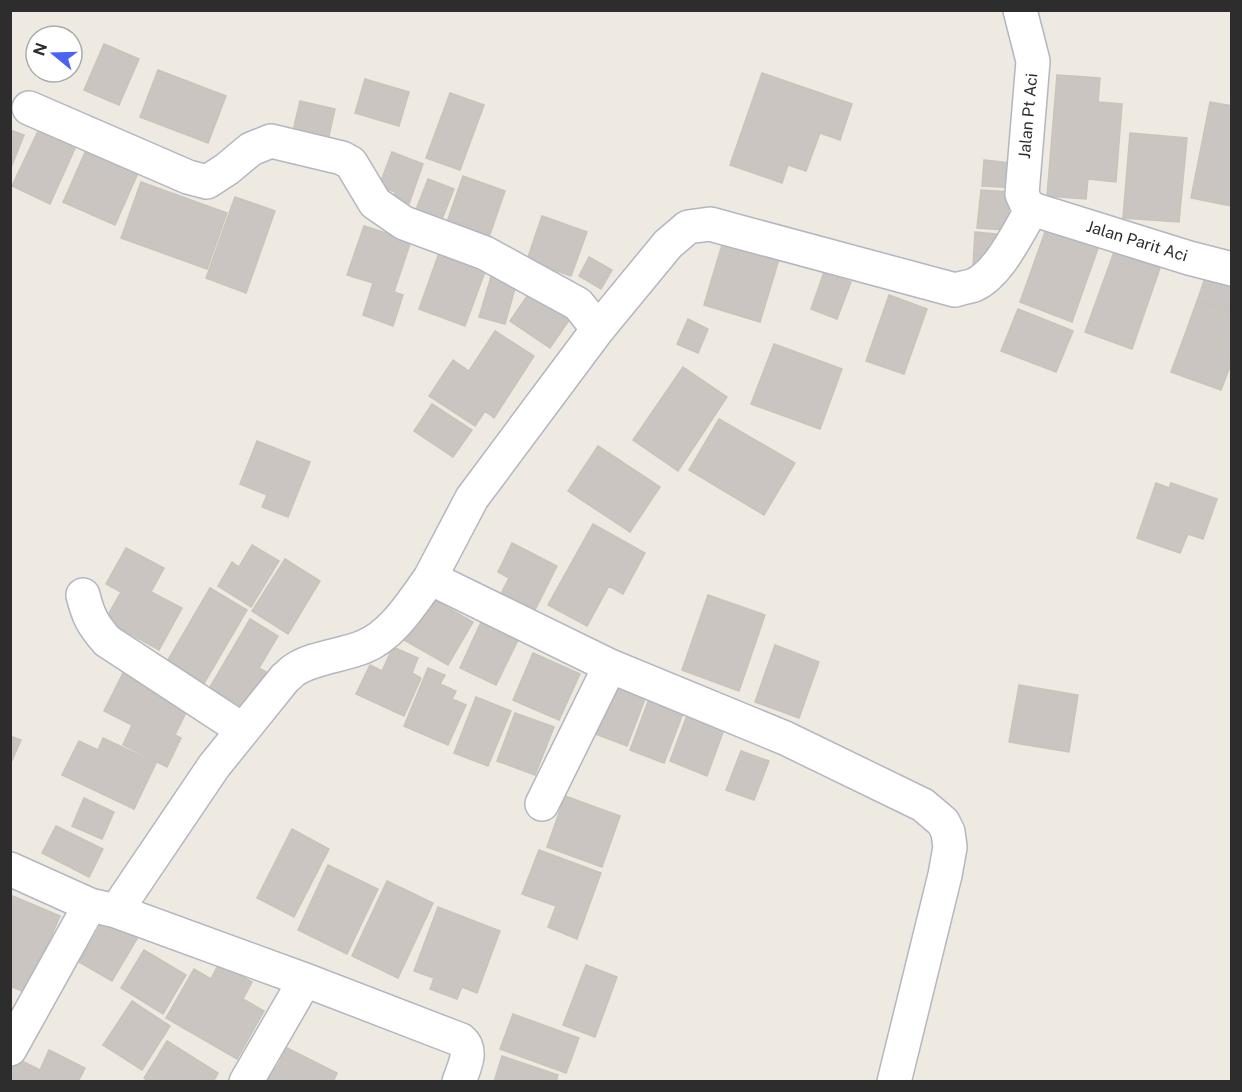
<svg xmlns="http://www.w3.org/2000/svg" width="1242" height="1092" font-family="'Public Sans',sans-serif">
  <rect width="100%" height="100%" fill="#eee9e1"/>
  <path fill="#cac5c0" stroke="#c9c4ba" stroke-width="1.5" d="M104,44L139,59L119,105L84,90Z
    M158,70L226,96L208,143L140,117Z
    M762,73L852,104L840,140L820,133L806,171L788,165L782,183L730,165Z
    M1057,75L1100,78L1098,102L1122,104L1116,182L1088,179L1086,199L1047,196Z
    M365,79L409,92L399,126L355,113Z
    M450,93L484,105L460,170L426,158Z
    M300,101L335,109L328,140L293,131Z
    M1210,102L1232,106V206L1191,198Z
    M39,129L76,146L50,204L12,186Z
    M10,130L24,135L10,170Z
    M1130,133L1187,138L1179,222L1123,218Z
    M87,148L139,171L115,225L63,202Z
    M392,152L423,164L409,204L393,198L395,192L379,186Z
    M984,160L1020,164L1018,188L982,186Z
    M463,176L505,191L489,237L447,222Z
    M428,179L454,189L438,229L412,220Z
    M141,182L227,213L207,269L121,238Z
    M981,190L1010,192L1007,230L977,228Z
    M235,197L275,211L246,293L206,278Z
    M542,216L587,232L571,276L527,260Z
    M1049,221L1101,240L1072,322L1020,302Z
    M364,226L411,241L394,292L403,295L393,326L363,315L373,283L347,275Z
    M975,232L996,234L993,268L973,266Z
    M724,238L780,256L760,322L704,305Z
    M1114,252L1160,268L1132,349L1085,332Z
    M439,253L486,269L465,326L419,309Z
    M589,257L612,270L601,289L579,276Z
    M1209,267L1232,275V313L1197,301Z
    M824,272L851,282L837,319L811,309Z
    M491,277L516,285L505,324L479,317Z
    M536,283L576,310L550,348L510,321Z
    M889,295L927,309L904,374L866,361Z
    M1197,301L1232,313V354L1184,337Z
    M1018,309L1073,331L1056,372L1001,351Z
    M688,319L708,329L698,353L677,344Z
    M495,331L534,356L494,418L485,411L475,426L429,396L453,360L469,371Z
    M1184,337L1232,354V361L1221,390L1171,372Z
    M774,344L842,369L820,429L751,404Z
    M683,367L727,397L678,471L633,440Z
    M432,404L472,430L453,457L414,431Z
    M719,419L795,463L764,515L689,470Z
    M257,441L310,462L288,517L262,507L267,495L240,484Z
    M598,446L660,487L630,532L568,491Z
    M1156,483L1169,488L1171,483L1217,499L1203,539L1188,534L1180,553L1137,538Z
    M593,524L645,553L623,594L609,586L587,626L548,605Z
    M512,543L557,566L534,612L500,596L509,578L498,572Z
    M252,545L279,561L251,607L218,586L232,562L239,567Z
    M126,548L164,568L151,592L182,608L159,650L105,620L121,592L106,584Z
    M285,559L320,581L288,634L252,611Z
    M210,588L247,610L202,687L165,665Z
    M708,595L765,615L739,691L682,670Z
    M429,597L473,622L448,665L404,640Z
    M250,619L278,636L259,668L268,673L247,710L210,687Z
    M482,620L519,638L496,685L460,668Z
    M775,645L819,662L799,718L755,702Z
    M393,647L418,658L412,673L421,678L404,716L356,694L370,665L382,671Z
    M533,653L580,674L559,720L513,700Z
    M428,668L445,675L440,684L456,691L452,699L466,705L448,745L404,726Z
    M123,673L189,706L175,735L181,738L167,767L123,745L132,725L104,711Z
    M612,681L647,694L627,746L593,733Z
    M1019,685L1078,695L1069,752L1009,742Z
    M476,697L511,711L488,766L454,753Z
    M649,699L684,711L664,763L630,750Z
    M689,710L726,724L707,776L670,761Z
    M515,713L554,727L535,775L497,761Z
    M10,736L21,740L10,765Z
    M103,738L156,763L134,809L62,775L79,741L98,750Z
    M741,751L769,761L754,800L726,790Z
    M565,796L620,816L602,867L547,847Z
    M84,798L114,812L102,839L72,826Z
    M56,826L103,849L89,877L42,853Z
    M292,829L329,849L294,917L257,898Z
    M539,850L601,873L577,939L548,927L556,906L522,894Z
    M328,865L378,889L347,954L298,930Z
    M387,881L433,903L398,978L352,956Z
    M10,895L60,916L27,993L10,986Z
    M438,907L500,931L477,993L462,987L457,999L430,989L434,978L414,971Z
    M108,913L141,932L112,981L79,962Z
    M144,950L186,975L163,1014L121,988Z
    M219,963L252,982L243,999L264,1011L237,1059L166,1018L194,969L211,979Z
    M586,965L617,977L595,1037L563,1025Z
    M132,1001L170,1026L142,1070L103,1045Z
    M513,1014L579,1038L566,1073L500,1049Z
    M167,1041L218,1073L213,1082H149L144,1078Z
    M287,1048L337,1073L333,1082H265L273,1065L277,1067Z
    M49,1050L85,1068L78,1082H10V1069L16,1058L40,1070Z
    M502,1056L558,1075L556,1082H494Z"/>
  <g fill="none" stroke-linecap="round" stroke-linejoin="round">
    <g stroke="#b4b6c0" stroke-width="36">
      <path id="minor" d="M1020,10L1033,61L1022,194L1026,203L1032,209L1189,258L1232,269
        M29,108L188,177L207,182L227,169L251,149L271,141L342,158L351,163L375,203L404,223L485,253L578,304L598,329
        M430,578L472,498L598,329L668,244L688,227L710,224L955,290C961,288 968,287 974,285C999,274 1018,232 1032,209
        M83,595C88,616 93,625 107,641L243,730
        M542,804L610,666
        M10,869L90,905
        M116,911L214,766L285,678C289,675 292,671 296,669C312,658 344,655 363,647C391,637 413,602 430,578L610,666L785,738L923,805L943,822L948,832L950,847L945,875L894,1082
        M10,1049L90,905L116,911L305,980L461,1040C474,1051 463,1069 459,1082
        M246,1082L305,980"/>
    </g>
    <use href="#minor" stroke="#fff" stroke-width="33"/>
  </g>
  <g text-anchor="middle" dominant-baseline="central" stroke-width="4.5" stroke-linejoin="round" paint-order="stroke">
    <g font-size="16" fill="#2d2d2d" stroke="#fff">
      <text transform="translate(1028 116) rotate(-85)">Jalan Pt Aci</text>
      <text transform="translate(1137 241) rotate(17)">Jalan Parit Aci</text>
    </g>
  </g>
  <rect width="1242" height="1092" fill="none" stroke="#2d2d2d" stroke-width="24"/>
  <g transform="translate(54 54) rotate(289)"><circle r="28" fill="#ffffff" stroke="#ababab" stroke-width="1.5"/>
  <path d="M0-4.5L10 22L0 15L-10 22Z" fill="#4a63f2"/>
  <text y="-9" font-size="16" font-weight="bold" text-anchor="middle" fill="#2d2d2d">N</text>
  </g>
</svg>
